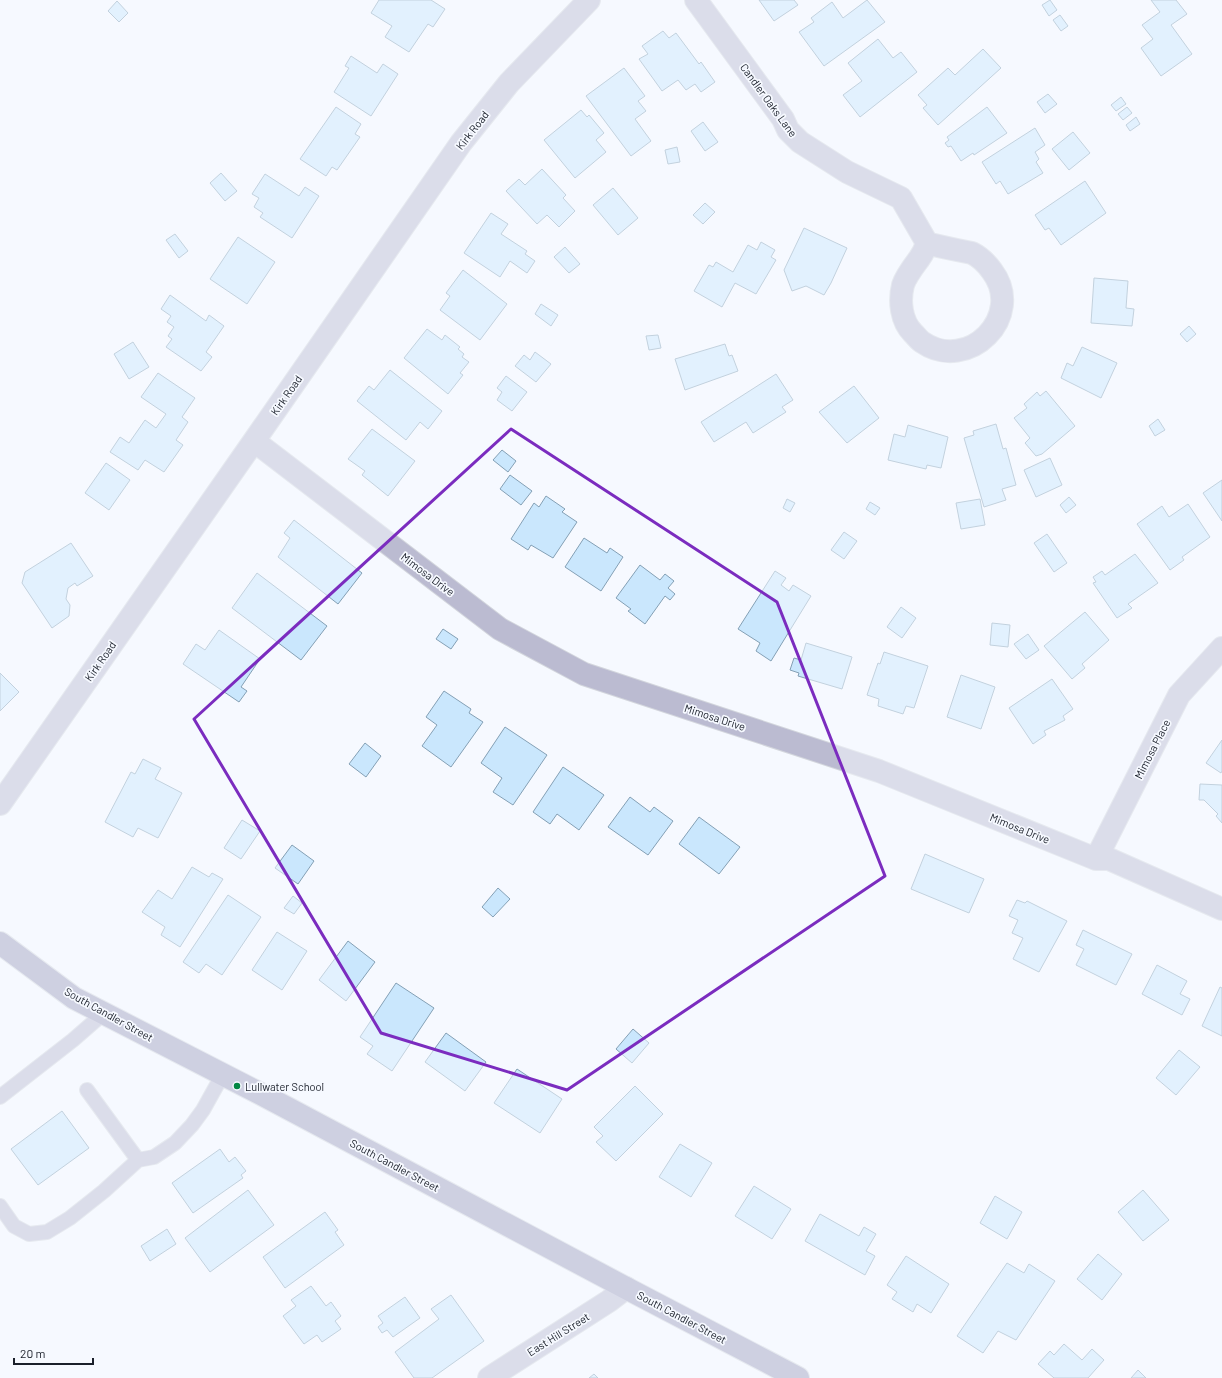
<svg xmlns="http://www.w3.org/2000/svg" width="1222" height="1378" font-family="Barlow,sans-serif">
  <rect width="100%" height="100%" fill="#f6f9ff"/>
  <path fill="#cae7fd" stroke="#84a0b5" d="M379,0H431L445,9L433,27L428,24L409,52L385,37L392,26L371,13Z
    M759,0H794L798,5L774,21Z
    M867,0L885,22L824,66L799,32L814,22L811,18L832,2L843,18Z
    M1050,0L1057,10L1049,16L1042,5Z
    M1151,0H1176L1187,14L1171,25L1192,54L1161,76L1141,48L1153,39L1142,25L1160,12Z
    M117,1L128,13L119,22L108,11Z
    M1060,15L1068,26L1061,31L1053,20Z
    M663,31L669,38L676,33L699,64L701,62L715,82L701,92L695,84L686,90L678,80L662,91L639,59L648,54L642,46Z
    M878,39L893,58L901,52L917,72L860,117L843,95L862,81L848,63Z
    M983,49L1001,68L938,125L923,108L927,105L918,95L948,68L955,75Z
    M351,56L377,73L383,64L398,74L371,116L334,92L349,68L345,66Z
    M624,68L645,96L638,101L646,111L635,119L651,141L631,156L586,96Z
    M1048,94L1057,104L1045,113L1037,102Z
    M1121,97L1126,104L1116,111L1111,105Z
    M336,107L361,124L355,134L360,137L337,170L332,167L326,176L300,159Z
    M987,107L1007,133L974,155L973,153L961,161L951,146L948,147L945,143L949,140L947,137Z
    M1127,107L1132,113L1123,120L1118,114Z
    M581,110L587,117L589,115L604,133L596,140L606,152L575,178L544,140Z
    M1136,117L1140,124L1130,131L1126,125Z
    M703,122L718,142L705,151L691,131Z
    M1035,128L1045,145L1035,152L1039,159L1036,162L1043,173L1008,194L1000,181L996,184L982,162Z
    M1073,132L1090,153L1069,170L1052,149Z
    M677,147L680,162L668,164L665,150Z
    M542,169L566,195L563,198L575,211L559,227L547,215L537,224L506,191L519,179L525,185Z
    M221,173L237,191L225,201L210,183Z
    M265,174L299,196L305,187L319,196L292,238L260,217L263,213L254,207L259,198L252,194Z
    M1085,181L1106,213L1061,245L1049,228L1045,230L1035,215Z
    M613,188L638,218L618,235L593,205Z
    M705,203L715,212L703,224L693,215Z
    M491,213L508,224L501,234L527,251L525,254L535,261L527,273L510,261L500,277L464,253Z
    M804,228L847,248L831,283L824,295L806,286L792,291L784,270Z
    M175,234L188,251L179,258L166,240Z
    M238,237L275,262L247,304L210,279Z
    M761,242L775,250L771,257L776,260L756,294L735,283L722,307L694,291L709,265L713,267L716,262L733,272L748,245L757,250Z
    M565,247L580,264L569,273L554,257Z
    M463,270L507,304L480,340L440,310L450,296L446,293Z
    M1094,278L1128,281L1126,308L1134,309L1132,326L1091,323Z
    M170,295L206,321L209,315L224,326L206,352L212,357L201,371L166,347L172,339L168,336L174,327L167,322L171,316L161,309Z
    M541,304L558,315L551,326L535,314Z
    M1189,326L1196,334L1187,342L1180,334Z
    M427,329L442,340L445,335L460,347L458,349L464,354L462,357L469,362L460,373L463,375L448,394L404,358Z
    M658,335L661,348L649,350L646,336Z
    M133,342L149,367L129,379L114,354Z
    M725,344L729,356L732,355L738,371L685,390L675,359Z
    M1082,347L1117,363L1101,398L1061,378L1067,363L1073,366Z
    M535,352L551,364L536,382L515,366L524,355L530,360Z
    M390,370L442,411L428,429L420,422L406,440L357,401L369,386L374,390Z
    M158,373L195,398L182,417L188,422L176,440L183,445L164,472L145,460L138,470L110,452L120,437L129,443L145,420L156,428L166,414L141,397Z
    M776,374L793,400L782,407L786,412L753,433L746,422L714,442L701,422Z
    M506,376L527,392L512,411L497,400L502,392L497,388Z
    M854,386L879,418L847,443L819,412Z
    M1046,391L1075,426L1042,454L1036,456L1025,443L1030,438L1014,418L1027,408L1024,404L1037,392L1040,396Z
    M1158,419L1165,430L1155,436L1149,426Z
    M996,424L1003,449L1006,448L1016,485L1002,489L1006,500L984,507L964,438L974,435L973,431Z
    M908,425L948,437L941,468L927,465L926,469L888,460L894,434L905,437Z
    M372,429L415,461L388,496L362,475L365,471L348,459Z
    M502,450L516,461L508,472L493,460Z
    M1050,458L1062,485L1036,497L1024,470Z
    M106,463L130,480L109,510L85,493Z
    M510,475L532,491L521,505L500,489Z
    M1222,480V521L1203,493Z
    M546,496L565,509L562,512L577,522L553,558L531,545L528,550L511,539L534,503L539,507Z
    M1069,497L1076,505L1066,513L1060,505Z
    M787,499L795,503L790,512L783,508Z
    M980,499L985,525L961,529L956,503Z
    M870,502L880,508L875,515L866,509Z
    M1188,504L1210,537L1182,557L1184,560L1170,570L1137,524L1162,506L1169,517Z
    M294,520L362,573L338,604L278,557L290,538L284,533Z
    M844,532L857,541L844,559L831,550Z
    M1047,534L1067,563L1054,572L1034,543Z
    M584,538L607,553L610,548L623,557L601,591L565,567Z
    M71,543L93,576L77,586L75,583L68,588L66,599L70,605L69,616L52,628L22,583L25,572Z
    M1135,554L1158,583L1128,604L1132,608L1117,618L1093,583L1096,582L1093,577L1102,571L1105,575Z
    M640,565L660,580L665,574L674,581L668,588L675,594L670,600L665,596L645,624L628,611L631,609L616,598Z
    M775,571L786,578L781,585L789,591L793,585L811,596L771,661L756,651L760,643L738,629Z
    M257,573L327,626L301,660L232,608Z
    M901,607L916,618L902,638L887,627Z
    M1085,612L1109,640L1082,664L1085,668L1072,679L1044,646Z
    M992,623L1010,625L1008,647L990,645Z
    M443,629L458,639L451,649L436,639Z
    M219,630L260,659L241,687L247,691L239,702L183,664L196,644L205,650Z
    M1028,634L1039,650L1026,659L1014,644Z
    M806,643L852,657L842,689L798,676L799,673L790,670L794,658L801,660Z
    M884,652L928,666L914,708L906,706L903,714L878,706L879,699L867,695L878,663L880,664Z
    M0,673L19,692L0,711Z
    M961,675L995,687L981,729L947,717Z
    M1052,679L1073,709L1063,716L1065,720L1044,731L1046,735L1033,744L1009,708Z
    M444,691L471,709L469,713L483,722L451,767L422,746L437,725L426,717Z
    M505,727L547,755L513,805L493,792L502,778L481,763Z
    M1222,740V771L1221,773L1206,763Z
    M365,743L381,756L366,777L349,764Z
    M143,759L161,768L155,779L182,793L158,838L138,828L133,837L105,822L131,772L135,774Z
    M563,767L604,795L579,830L557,814L550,824L533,812Z
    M1200,784L1222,785V823L1216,816L1218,814L1204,800H1199Z
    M630,797L650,812L654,807L673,821L648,855L608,827Z
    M699,817L740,847L719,874L679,844Z
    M242,820L260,831L241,859L224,848Z
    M292,845L314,861L298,884L275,868Z
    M925,854L984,879L969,913L911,889Z
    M192,867L209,877L212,873L223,879L180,947L161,935L165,927L142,912L158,890L172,899Z
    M498,888L510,899L493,917L482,907Z
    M228,895L261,917L222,975L206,964L199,973L183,962Z
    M293,896L302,903L294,914L284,908Z
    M1017,900L1025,903L1027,901L1067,921L1039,972L1013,959L1023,938L1012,933L1018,920L1009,916Z
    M1083,930L1132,954L1116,985L1076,965L1084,949L1076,945Z
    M277,932L307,951L282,990L252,970Z
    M348,941L375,962L346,1001L319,980Z
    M1157,965L1187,981L1180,994L1190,999L1182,1015L1142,994Z
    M396,983L434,1008L392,1071L367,1054L373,1046L360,1037Z
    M1220,987L1222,988V1036L1202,1026Z
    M633,1029L649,1043L632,1063L616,1049Z
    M446,1033L486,1062L465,1091L425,1062Z
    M1179,1050L1200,1067L1176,1095L1156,1078Z
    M517,1069L562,1099L540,1133L494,1103Z
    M635,1086L663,1114L616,1161L596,1142L603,1136L594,1127Z
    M62,1111L89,1148L38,1185L11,1149Z
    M680,1144L712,1163L691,1197L659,1177Z
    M220,1149L229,1162L235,1157L246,1171L241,1175L243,1178L193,1213L172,1183Z
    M754,1186L791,1209L772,1239L735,1216Z
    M248,1190L274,1225L210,1272L185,1238Z
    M1143,1190L1169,1220L1143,1241L1118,1212Z
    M995,1196L1022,1212L1007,1239L980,1223Z
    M325,1212L338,1230L335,1232L344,1245L285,1288L263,1257Z
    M820,1214L859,1236L864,1227L876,1234L866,1251L875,1256L865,1275L805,1241Z
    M167,1229L176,1244L150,1261L141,1246Z
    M1098,1254L1122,1274L1102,1300L1077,1279Z
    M906,1256L949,1284L931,1313L917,1304L913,1312L892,1299L897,1292L887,1285Z
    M1007,1263L1024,1273L1029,1264L1055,1281L1016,1340L998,1331L983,1353L957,1336Z
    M311,1286L326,1306L331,1302L341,1316L335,1321L341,1329L322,1342L317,1335L304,1344L283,1316L296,1306L291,1300Z
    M451,1295L484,1341L432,1378H414L395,1352L439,1319L431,1309Z
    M405,1297L420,1318L393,1337L387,1330L382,1333L378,1327L383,1323L378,1316Z
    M1064,1344L1082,1360L1092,1349L1104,1360L1088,1378H1054L1038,1364L1050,1351L1054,1355Z
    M1138,1370L1146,1378H1131Z
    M594,1374L598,1378H589Z"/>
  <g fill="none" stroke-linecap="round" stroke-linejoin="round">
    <g stroke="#d3d6dd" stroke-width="16">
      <path id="lane" d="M87,1090L138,1160
        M0,1097L73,1040L104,1013
        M0,1206L14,1226L29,1234L47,1232L70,1218L104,1191L138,1160L154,1157L175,1143L192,1125L203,1110L223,1074"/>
    </g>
    <g stroke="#d3d6dd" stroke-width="24">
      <path id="street" d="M696,0L783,119L788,130L800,142L847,172L901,198L927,243C937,246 947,248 957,250C962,251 967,252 972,253C980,257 987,264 992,271C1026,316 968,374 922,342C919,340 916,336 913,333C901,321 899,301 903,285C906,276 913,267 919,259C922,255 925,249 927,243
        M254,441L500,629L584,674L879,771L1096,859H1109L1222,909
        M0,804L254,441L461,143L509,83L589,0
        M1096,859L1179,695L1222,648
        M489,1378L609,1301L626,1288"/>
    </g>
    <g stroke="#d3d6dd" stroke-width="24">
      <path id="secondary" d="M0,943L74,998L261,1094L626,1288L798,1378"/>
    </g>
    <use href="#lane" stroke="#bbbbd1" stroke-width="14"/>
    <use href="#street" stroke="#bbbbd1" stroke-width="22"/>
    <use href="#secondary" stroke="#9d9dbd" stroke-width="22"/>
  </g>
  <path d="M0 0H1222V1378H0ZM511,429L777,602L885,876L567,1090L381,1033L194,719Z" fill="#f6f9ff" fill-opacity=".55" fill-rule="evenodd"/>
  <path fill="none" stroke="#7b2cbf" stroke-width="3" stroke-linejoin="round" d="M511,429L777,602L885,876L567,1090L381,1033L194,719Z"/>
  <circle fill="#028743" stroke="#f6f9ff" stroke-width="1.5" cx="237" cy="1086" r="4"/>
  <g text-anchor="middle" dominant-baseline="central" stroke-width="3.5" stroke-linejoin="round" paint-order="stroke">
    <g font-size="11" fill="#1a1f2a" stroke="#f6f9ff">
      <text transform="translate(769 100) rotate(54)">Candler Oaks Lane</text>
      <text transform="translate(472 130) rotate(-52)">Kirk Road</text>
      <text transform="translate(286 395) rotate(-55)">Kirk Road</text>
      <text transform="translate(428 574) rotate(37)">Mimosa Drive</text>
      <text transform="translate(100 661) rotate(-55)">Kirk Road</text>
      <text transform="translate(715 717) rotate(18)">Mimosa Drive</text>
      <text transform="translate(1152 749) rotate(-63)">Mimosa Place</text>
      <text transform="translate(1020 828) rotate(22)">Mimosa Drive</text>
      <text transform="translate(109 1014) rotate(29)">South Candler Street</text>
      <text transform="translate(395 1165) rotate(28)">South Candler Street</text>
      <text transform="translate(682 1317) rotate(28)">South Candler Street</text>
      <text transform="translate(558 1334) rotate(-32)">East Hill Street</text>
    </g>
    <g font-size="11" fill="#1a1f2a" stroke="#f6f9ff" text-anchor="start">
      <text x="245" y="1086">Lullwater School</text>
    </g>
  </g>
  <path d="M14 1358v6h79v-6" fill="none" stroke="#1a1f2a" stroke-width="2"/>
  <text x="20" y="1358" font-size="12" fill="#1a1f2a" stroke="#f6f9ff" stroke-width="3" paint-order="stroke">20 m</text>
</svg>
